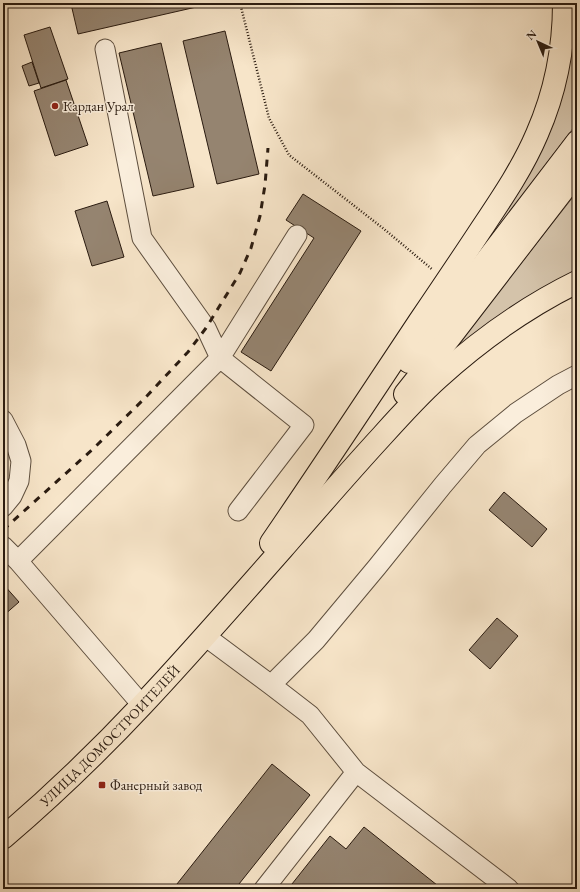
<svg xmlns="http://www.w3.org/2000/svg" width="580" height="892" font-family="'EB Garamond',serif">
  <rect width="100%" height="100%" fill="#f7e5c9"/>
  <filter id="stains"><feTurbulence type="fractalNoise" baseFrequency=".005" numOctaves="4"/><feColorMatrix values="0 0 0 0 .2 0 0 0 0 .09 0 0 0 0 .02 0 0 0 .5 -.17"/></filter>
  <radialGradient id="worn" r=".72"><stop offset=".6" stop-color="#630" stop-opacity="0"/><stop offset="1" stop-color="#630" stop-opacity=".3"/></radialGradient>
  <path fill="#d4c3aa" stroke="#7f6f5d" d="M576,3H577V123L461,277L553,119L565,84L573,41Z
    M577,192V270L532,294L461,346H456Z"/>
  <path fill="#958470" stroke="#2a1b10" d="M73,3H214L78,34L71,4Z
    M50,27L68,79L41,88L24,35Z
    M225,31L259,174L217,184L183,41Z
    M161,43L194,187L153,196L119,53Z
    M32,62L39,83L29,86L22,66Z
    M66,80L88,145L55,156L34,91Z
    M303,194L361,231L271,371L241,352L314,238L286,220Z
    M107,201L124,257L92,266L75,211Z
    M504,492L547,529L532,547L489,510Z
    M3,584L19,602L3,616Z
    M497,618L518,636L490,669L469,650Z
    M272,764L310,795L235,889H173Z
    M364,827L442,889H288L330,836L346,849Z"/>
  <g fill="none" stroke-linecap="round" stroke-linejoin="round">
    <g stroke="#5d4e3e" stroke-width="21">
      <path id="minor" d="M105,49L142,238L206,328L220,358L18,561L142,705
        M3,420L16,445L21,461L19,481L12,496L3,507
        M238,511L304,425L220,358L297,235
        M3,546L18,561
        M205,636L271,685L310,715L356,772L264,889
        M271,685L316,640L377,567L443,485L477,445L516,413L558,385L577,375
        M356,772L509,889"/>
    </g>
    <g stroke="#2a1b10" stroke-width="24">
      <g id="major">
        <path d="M409,362L577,142"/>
        <path d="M405,394L451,336L577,172"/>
        <path d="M271,543C321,470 370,396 419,322C440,291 461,260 482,228C502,198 523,167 537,134C555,93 564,48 564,3"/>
        <path id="s1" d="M3,838C52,796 99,751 143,704C191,653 237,600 283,548C316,510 348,473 382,436C400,416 418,396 438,378C480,340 526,307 577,282"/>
      </g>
    </g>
    <path stroke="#2a1b10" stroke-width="2.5" stroke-dasharray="1 2" stroke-linecap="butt" d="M240,3L269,118L289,155L384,229L433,270"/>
    <use href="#minor" stroke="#faeedc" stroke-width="19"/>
    <use href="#major" stroke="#f7e5c9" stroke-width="22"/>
    <path stroke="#2a1b10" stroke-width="3" stroke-dasharray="7 7" stroke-linecap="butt" d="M3,530L94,448L145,398L188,352L206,328L240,273L251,248L260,216L265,185L268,148"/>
  </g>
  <g fill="#8f2418" stroke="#faeedc" stroke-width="1.5">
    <circle cx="55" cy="106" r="4"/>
    <rect x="98" y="781" width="8" height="8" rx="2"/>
  </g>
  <g text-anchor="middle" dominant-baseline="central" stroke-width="3" stroke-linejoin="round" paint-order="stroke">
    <g font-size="14" fill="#2a1b10" stroke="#faeedc" text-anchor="start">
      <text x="63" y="106">Кардан Урал</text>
      <text x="110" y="785">Фанерный завод</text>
    </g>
    <g font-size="14" fill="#2a1b10" stroke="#faeedc">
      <text stroke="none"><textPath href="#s1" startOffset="148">УЛИЦА ДОМОСТРОИТЕЛЕЙ</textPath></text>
    </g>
  </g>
  <rect width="580" height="892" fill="none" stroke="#f7e5c9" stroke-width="16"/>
  <rect x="4" y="4" width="572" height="884" fill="none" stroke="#2a1b10" stroke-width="2"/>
  <rect x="8" y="8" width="564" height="876" fill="none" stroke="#2a1b10"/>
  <g transform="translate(538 42) rotate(316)" stroke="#faeedc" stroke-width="3" paint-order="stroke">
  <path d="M0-3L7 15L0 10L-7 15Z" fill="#2a1b10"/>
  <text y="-6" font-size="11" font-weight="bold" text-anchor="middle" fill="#2a1b10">N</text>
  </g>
  <rect width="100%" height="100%" filter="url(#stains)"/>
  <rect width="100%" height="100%" fill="url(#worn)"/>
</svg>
